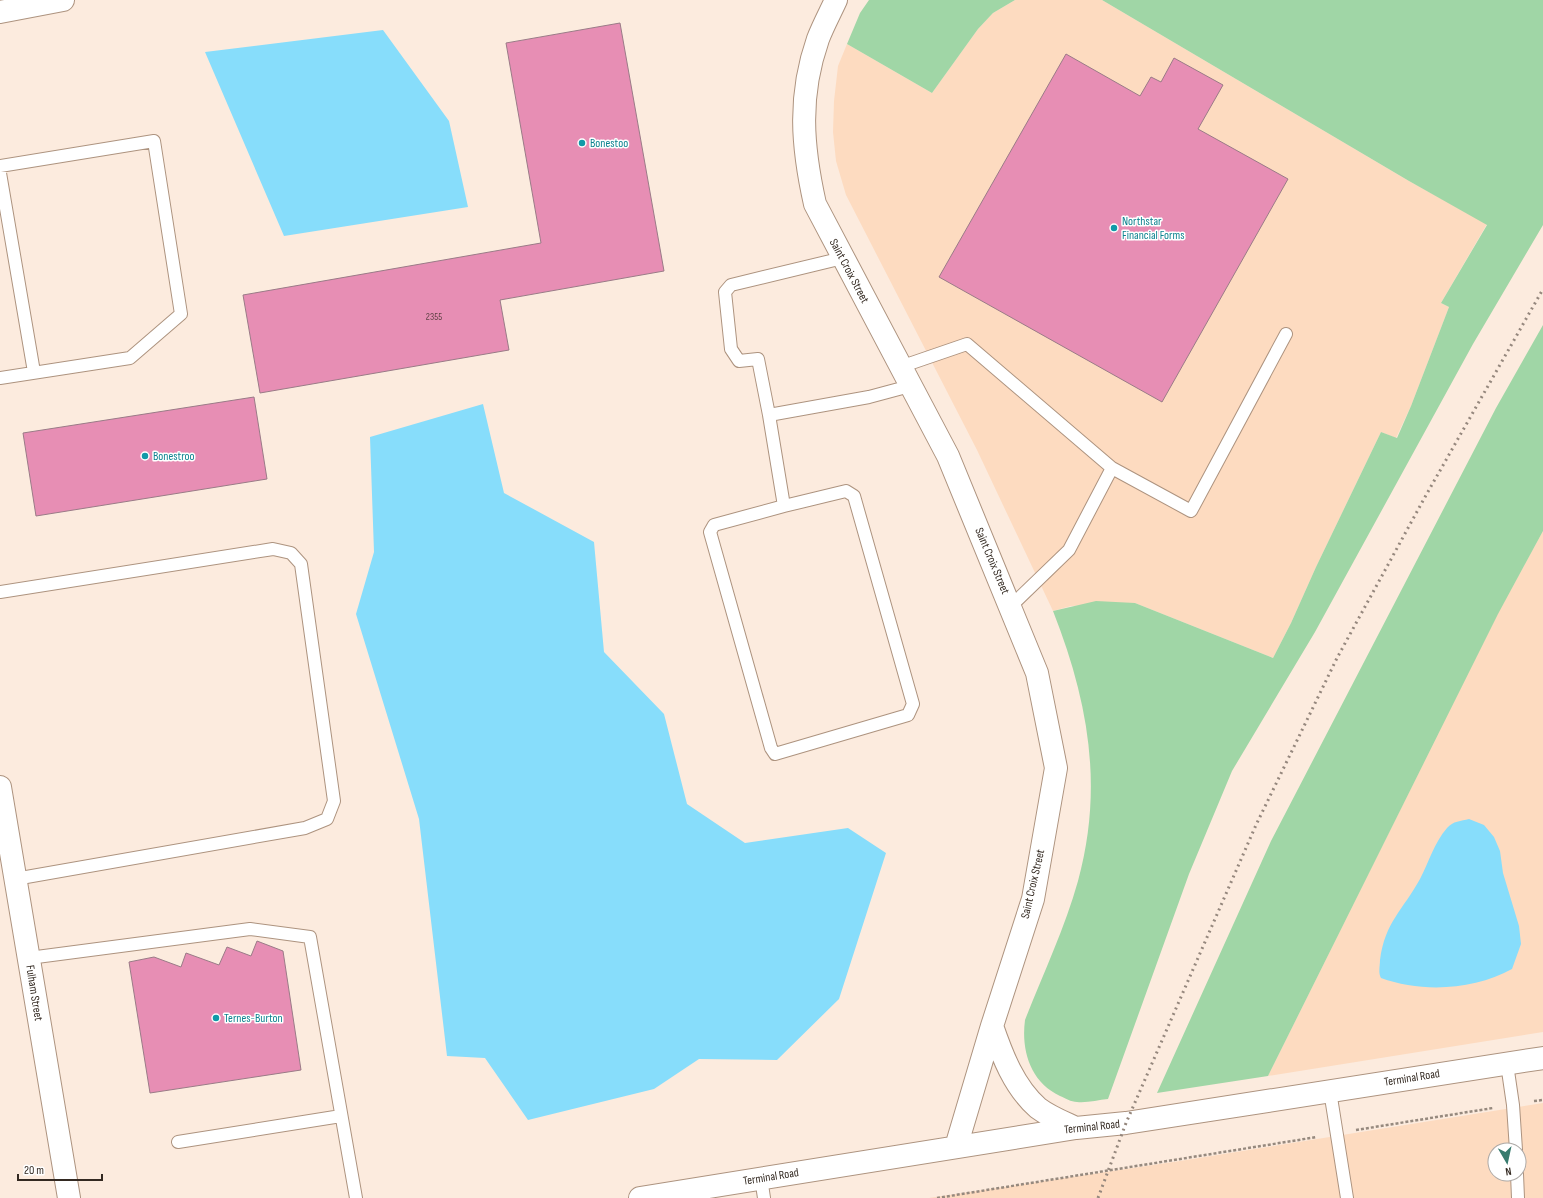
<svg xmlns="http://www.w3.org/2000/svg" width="1543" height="1198" font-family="'Sofia Sans Condensed',sans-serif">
  <rect width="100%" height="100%" fill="#fcebde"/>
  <path fill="#fddbc0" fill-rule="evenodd" d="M1015,0H1102L1409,181L1487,224L1441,303L1449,307L1411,406L1396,438L1381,432L1316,567L1291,623L1273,658L1135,603L1071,606L1053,611L977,450L846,195L836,161L833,132L834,101L838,66L847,44L932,93L978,29L993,13Z
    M1543,531V1032L1268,1076L1498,613Z
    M1543,1103V1198H929L1180,1161ZM1495,1150H1519V1174H1495Z"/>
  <path fill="#a0d6a6" d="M869,0H1015L993,13L978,29L932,93L847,44L860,13Z
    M1102,0H1543V225L1473,344L1315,632L1232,771L1189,874L1108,1099C1098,1100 1087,1103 1077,1102C1071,1102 1065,1098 1060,1096C1030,1082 1021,1050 1025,1020C1043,974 1065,928 1078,881C1104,786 1088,700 1053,611L1096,601L1135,603L1273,658L1291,623L1316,567L1381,432L1397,438L1411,406L1449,307L1441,303L1487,225L1409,181Z
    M1543,325V531L1498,614L1268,1076L1157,1093L1271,841L1496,408Z"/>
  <path fill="#87ddfb" d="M383,30L449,121L468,207L284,236L205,52Z
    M483,404L504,493L594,542L604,652L664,714L687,804L745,843L848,828L886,853L839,999L777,1060L699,1059L654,1089L528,1120L485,1058L447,1056L419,819L356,614L374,552L370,437Z
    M1469,819L1484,825L1494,837L1500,851L1503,873L1519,926L1521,944L1512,969C1474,990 1422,993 1381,978C1378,973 1380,966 1380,960C1385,922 1403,910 1420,879C1429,862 1434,843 1447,828C1453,821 1461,821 1469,819Z"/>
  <path fill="#e78eb4" stroke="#9a7b87" d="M620,23L664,271L500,300L509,350L260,393L243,295L541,243L506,43Z
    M1066,54L1140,96L1151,77L1161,82L1174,58L1223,85L1198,129L1288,179L1162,402L939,277Z
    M254,397L267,479L36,516L23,433Z
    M257,941L283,951L301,1070L150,1093L129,962L154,957L181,967L186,953L219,965L227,947L251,956Z"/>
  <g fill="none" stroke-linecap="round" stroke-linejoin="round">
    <g stroke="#ad937f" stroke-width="14">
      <path id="lane" d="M0,166L154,141L181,314L130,358L0,378
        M0,173L34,372
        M900,367L967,344L1112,468L1069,550L1011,606
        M769,415L758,359L739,361L731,349L725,292L731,285L843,258
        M1112,468L1191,511L1286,334
        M784,506L714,525L710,532L771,748L775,754L908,715L913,704L854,496L846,491L784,506L769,415L869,397L910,386
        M0,592L273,549L291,553L301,564L334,801L327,819L305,828L15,879
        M29,958L250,929L310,937L356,1198
        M1507,1064L1513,1105L1516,1150
        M1330,1091L1347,1198
        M178,1142L341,1116
        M1517,1174L1518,1198
        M761,1178L764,1198"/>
    </g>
    <g stroke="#ad937f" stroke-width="24">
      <path id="street" d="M0,787L69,1198"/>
    </g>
    <g stroke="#ad937f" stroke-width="24">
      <path id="secondary" d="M836,0C830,13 823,26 818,39C798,96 802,146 815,204L948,456L1037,673L1056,768L1033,899L992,1026L956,1147
        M0,12L63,0
        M992,1026C1002,1055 1014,1087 1038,1108C1050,1117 1063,1122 1076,1128
        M640,1198L1076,1128L1126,1123L1543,1058"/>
    </g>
    <path stroke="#96897e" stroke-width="2.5" stroke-dasharray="3 2" stroke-linecap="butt" d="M1534,1101L1543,1100
      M1356,1130L1493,1108
      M937,1198L1317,1137"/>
    <use href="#lane" stroke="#fff" stroke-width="12"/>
    <use href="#street" stroke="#fff" stroke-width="22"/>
    <use href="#secondary" stroke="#fff" stroke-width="22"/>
    <path stroke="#95877d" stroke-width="3" stroke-dasharray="2 4" stroke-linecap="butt" d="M1098,1198L1126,1123L1256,825L1337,658L1425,497L1543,289"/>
  </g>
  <g fill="#0f9aa8" stroke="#fff" stroke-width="1.5">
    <circle cx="582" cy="143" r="4"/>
    <circle cx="1114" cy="228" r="4"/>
    <circle cx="145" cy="456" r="4"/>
    <circle cx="216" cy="1018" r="4"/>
  </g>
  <g text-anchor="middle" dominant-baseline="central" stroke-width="3" stroke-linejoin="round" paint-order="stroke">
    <g font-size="10" fill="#604246">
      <text x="434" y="317">2355</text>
    </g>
    <g font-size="12" fill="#0d838f" stroke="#fff" text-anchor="start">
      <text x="590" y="143">Bonestoo</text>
      <text x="1122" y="221">Northstar<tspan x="1122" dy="14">Financial Forms</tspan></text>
      <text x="153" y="456">Bonestroo</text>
      <text x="224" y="1018">Ternes-Burton</text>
    </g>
    <g font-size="12" fill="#332921" stroke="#fff">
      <text transform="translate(849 271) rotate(62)">Saint Croix Street</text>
      <text transform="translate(992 561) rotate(67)">Saint Croix Street</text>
      <text transform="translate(1033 884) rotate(-77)">Saint Croix Street</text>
      <text transform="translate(34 993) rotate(81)">Fulham Street</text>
      <text transform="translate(1412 1078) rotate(-9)">Terminal Road</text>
      <text transform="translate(1092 1127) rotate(-6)">Terminal Road</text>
      <text transform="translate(771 1177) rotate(-9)">Terminal Road</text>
    </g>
  </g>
  <g transform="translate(1507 1162) rotate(171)"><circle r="19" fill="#ffffff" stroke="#ada9a6"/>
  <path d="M0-3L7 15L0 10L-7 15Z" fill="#377b6e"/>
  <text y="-6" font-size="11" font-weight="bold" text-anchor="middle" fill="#332921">N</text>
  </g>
  <path d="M18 1174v6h84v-6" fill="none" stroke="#332921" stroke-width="2"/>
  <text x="24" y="1174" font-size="12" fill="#332921" stroke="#ffffff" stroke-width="3" paint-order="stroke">20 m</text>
</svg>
